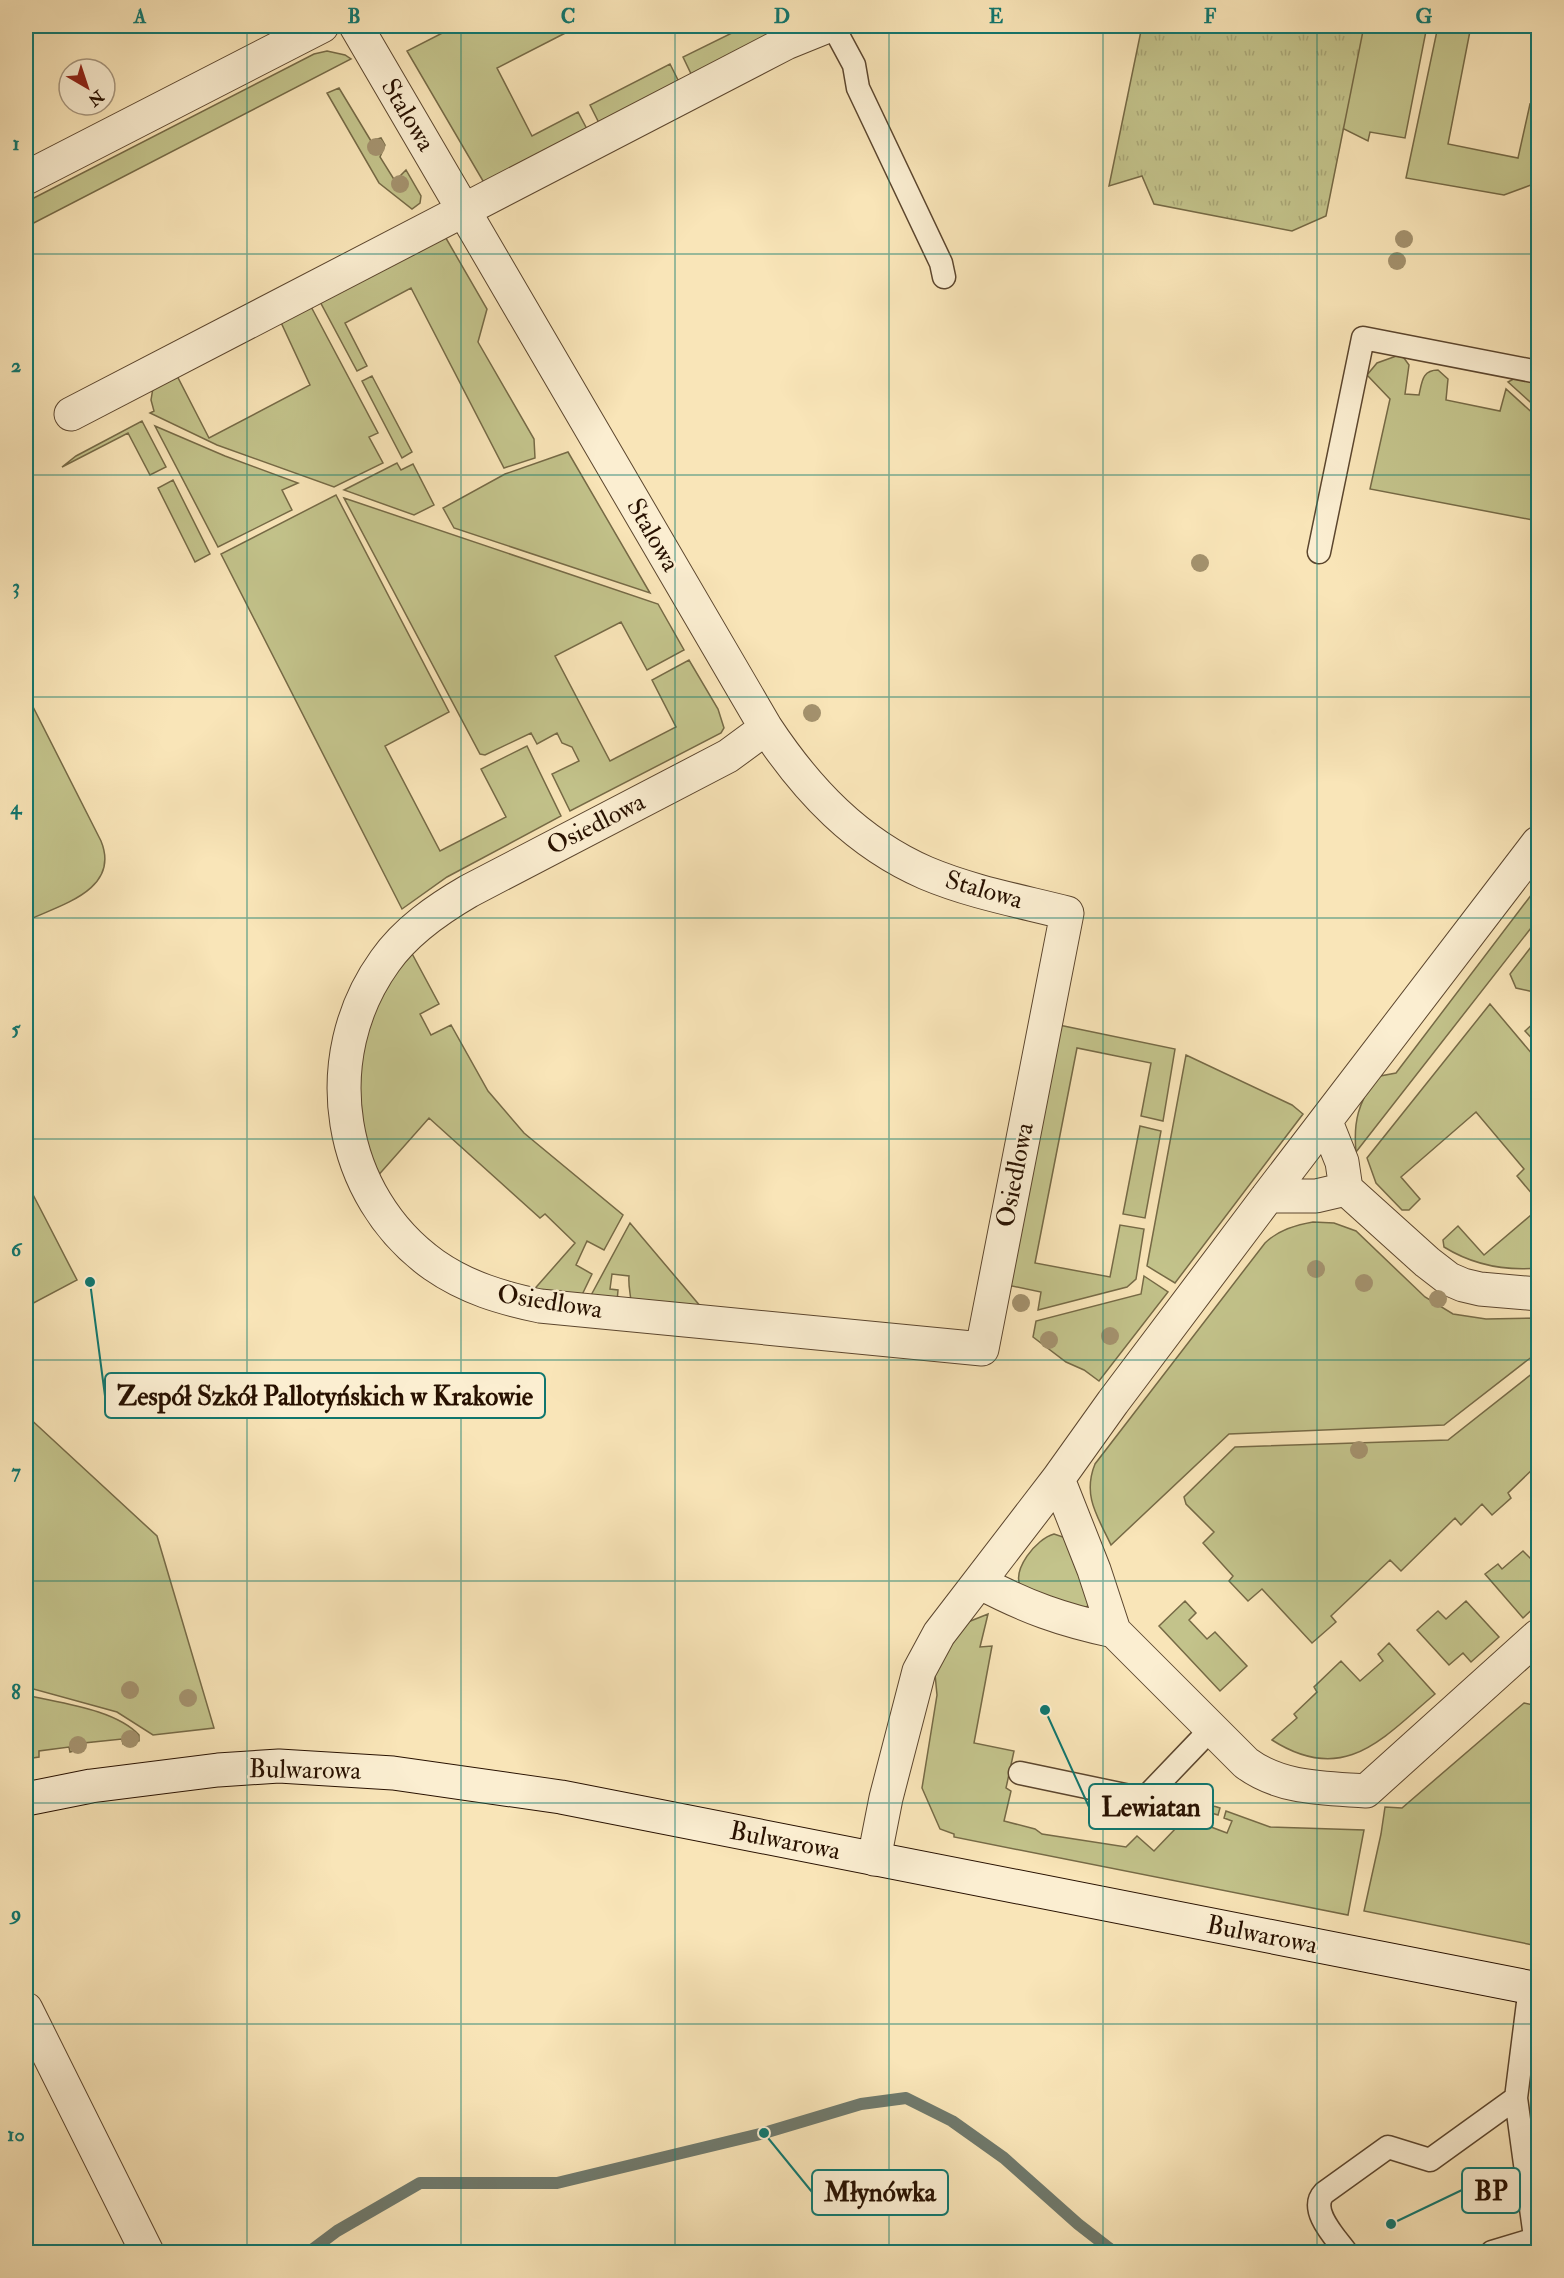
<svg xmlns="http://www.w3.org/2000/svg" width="1564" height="2278" font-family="'IM FELL Double Pica',serif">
  <defs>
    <pattern id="park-tufts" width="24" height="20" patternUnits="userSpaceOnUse" patternTransform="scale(1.5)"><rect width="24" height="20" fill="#c3c38b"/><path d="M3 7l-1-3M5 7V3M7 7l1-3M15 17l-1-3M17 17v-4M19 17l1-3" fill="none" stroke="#a8a676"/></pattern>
  </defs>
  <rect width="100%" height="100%" fill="#f9e5b8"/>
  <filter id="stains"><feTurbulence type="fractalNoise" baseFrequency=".00333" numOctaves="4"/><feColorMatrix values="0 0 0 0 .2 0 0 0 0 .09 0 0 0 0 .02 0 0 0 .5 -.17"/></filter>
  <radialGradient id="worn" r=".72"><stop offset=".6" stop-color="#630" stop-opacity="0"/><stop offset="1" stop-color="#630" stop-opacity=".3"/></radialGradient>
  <path fill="#c3c38b" stroke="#766a46" stroke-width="1.5" d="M456,26H579L497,68L532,136L578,112L589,133L490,181H483L407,51Z
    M746,26H768L775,38L694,80L683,57Z
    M1328,26H1427L1405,138L1370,132L1368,141L1342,128Z
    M1438,26H1471L1448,144L1518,158L1530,104L1538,106V147L1531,185L1504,195L1406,178Z
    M327,51L345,55L351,59L26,227V202L314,54Z
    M670,64L681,86L601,127L590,105Z
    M339,88L371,141L381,138L385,145L380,157L395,181L406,170L421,196L420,203L412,209L379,183L327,93Z
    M443,233L487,309L478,342L534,439L535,458L504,468L411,288L345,323L367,366L357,371L317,296Z
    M308,301L378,433L369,437L383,463L334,487L217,445L150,413L154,411L151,400L153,388L174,370L209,438L310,385L278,316Z
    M1399,355L1404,358L1409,365L1405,394L1419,395C1422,382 1422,370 1438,370L1448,379L1446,400L1500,411L1506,389L1538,418V521L1370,489L1390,399L1367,375L1377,363Z
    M372,376L412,452L402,458L362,381Z
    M1517,377L1538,381V409L1508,382Z
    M142,421L166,467L150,475L128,433L62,467L76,456Z
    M155,426L225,456L298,483L282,490L292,510L218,547Z
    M568,452L650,593L454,528L443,508L505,474Z
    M397,463L401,470L413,464L434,505L414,515L344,490Z
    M173,480L210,554L195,562L158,488Z
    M336,495L449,712L385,746L440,851L506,817L481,769L527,746L561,816L447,877L402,909L221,554Z
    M344,498L658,604L684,650L647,670L621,622L555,656L610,761L676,727L652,680L689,660L718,709L724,728L721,733L570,811L552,774L579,761L572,747L562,743L557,733L537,744L531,733L485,755L480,754Z
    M26,693L101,841C121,890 60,905 26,921Z
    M1538,886V919L1356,1152C1353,1120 1359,1104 1375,1077L1396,1073Z
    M1538,938V993L1516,988L1510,974Z
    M409,948L439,1004L420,1014L431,1035L451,1025L488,1091L524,1133L623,1215L604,1250L587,1241L576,1265L592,1274L580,1299L531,1293L575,1243L545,1214L540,1218L429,1118L375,1179L358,1125L363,1032Z
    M1490,1004L1538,1061V1201L1517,1176L1524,1169L1476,1112L1401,1177L1420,1199L1409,1210H1402L1376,1183L1367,1158Z
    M1059,1025L1175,1049L1163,1121L1141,1116L1151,1063L1077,1048L1035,1263L1110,1277L1120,1225L1144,1229L1136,1279L1127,1287L1038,1310L1041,1292L1007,1285Z
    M1186,1055L1292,1105L1303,1114L1175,1283L1147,1266Z
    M1140,1126L1161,1131L1145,1218L1123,1214Z
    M26,1181L77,1280L26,1307Z
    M1538,1209V1268C1504,1271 1473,1265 1444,1247L1443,1240L1458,1226L1484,1255Z
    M1313,1222L1334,1223L1356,1231L1425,1297L1453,1314L1486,1319L1538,1318V1352L1444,1425L1229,1434L1111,1545C1098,1517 1082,1496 1095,1464L1265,1243C1278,1230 1295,1225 1313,1222Z
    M630,1223L701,1307L631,1304C631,1294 628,1287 629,1276L612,1274L610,1289L618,1290L617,1302L589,1299Z
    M1144,1276L1168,1292L1099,1381L1084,1370L1066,1362L1033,1337L1036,1321L1141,1294Z
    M1538,1369V1464L1508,1493L1511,1498L1492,1515L1482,1504L1461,1525L1455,1518L1401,1571L1390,1560L1331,1616L1336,1622L1312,1643L1262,1589L1248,1601L1229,1581L1233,1576L1203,1543L1214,1532L1186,1504L1184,1497L1235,1447L1448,1440Z
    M26,1415L157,1536L214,1728L153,1735L117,1712L26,1687Z
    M1054,1534L1066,1538L1090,1604L1085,1608L1021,1588C1011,1570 1036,1539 1054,1534Z
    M1523,1551L1532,1560L1538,1555V1604L1523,1618L1485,1574L1498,1564L1502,1569Z
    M1185,1601L1196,1613L1189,1620L1207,1639L1215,1632L1247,1666L1220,1691L1159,1626Z
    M1466,1601L1499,1637L1471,1662L1463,1653L1449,1665L1417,1630L1438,1611L1446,1619Z
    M988,1614L980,1647L992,1646L974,1743L1014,1751L1006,1788L1011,1791L1004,1821L1035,1829L1042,1834L1126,1847L1137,1836L1154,1851L1177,1827L1160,1811L1170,1800L1191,1819C1200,1810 1206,1802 1220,1808L1218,1815L1208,1812L1203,1824L1227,1833L1232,1821L1224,1818L1226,1811L1270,1827L1364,1830L1348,1915L954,1837V1834L940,1829L922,1788L937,1695L935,1674L937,1656L968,1622Z
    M1389,1643L1435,1694C1382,1739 1344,1786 1272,1740L1297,1718L1294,1714L1317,1692L1314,1687L1341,1661L1360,1681L1383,1661L1378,1654Z
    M26,1695C59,1703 115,1709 139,1735V1741L123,1744L122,1739L84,1743L85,1748L70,1752L69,1747L39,1751V1757L26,1759Z
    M1524,1703L1538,1706V1946L1364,1911L1381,1834L1385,1807L1402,1808Z"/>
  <path fill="url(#park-tufts)" stroke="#766a46" stroke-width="1.5" d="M1142,26H1364L1326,216L1292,231L1154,204L1142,176L1109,186Z
    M1538,1019V1045L1525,1031Z"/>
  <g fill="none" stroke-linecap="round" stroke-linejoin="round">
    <path stroke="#6f796c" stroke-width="12" d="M309,2252L337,2231L420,2183H557L764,2133L861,2104L906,2098L952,2121L1004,2158L1078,2224L1114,2252"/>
    <g stroke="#5c462e" stroke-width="25">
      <path id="lane" d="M833,26L854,65L858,88L941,263L944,277
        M1319,552L1363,338L1538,372
        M1020,1773L1144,1799L1211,1729
        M1530,1987L1516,2098L1537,2252
        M1346,2252C1336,2238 1308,2210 1324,2193L1388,2147L1430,2160L1516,2098
        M1492,2252L1535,2239"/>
    </g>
    <g stroke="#5c462e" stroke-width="35">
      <path id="street" d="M356,26L766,728C807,790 857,843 926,873C971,892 1020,901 1067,913L982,1349L540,1306C502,1298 467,1288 434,1265C337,1196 315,1058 385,961C406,931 438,909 469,891L728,756L766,728
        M26,178L322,26
        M71,414L786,43L828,26
        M1326,1122L1342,1162L1346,1189L1427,1262L1449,1279L1463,1285L1480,1289L1538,1294
        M1268,1196H1316L1346,1189
        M1058,1479L1094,1570L1114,1631L1246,1763C1281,1789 1324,1788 1366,1791L1538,1636
        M979,1582C1026,1607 1062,1620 1114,1631
        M874,1859L886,1798L919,1671L939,1634L1058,1479L1113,1402L1268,1196L1538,843
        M26,2009L147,2252"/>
    </g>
    <g stroke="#281100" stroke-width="35">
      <path id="secondary" d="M26,1799L91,1786L218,1770L279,1766L393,1773L561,1797L1538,1989"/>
    </g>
    <use href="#lane" stroke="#fbeed1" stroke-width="22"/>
    <use href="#street" stroke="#fbeed1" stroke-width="33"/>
    <use href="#secondary" stroke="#fbeed1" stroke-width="33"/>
  </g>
  <g fill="#a4926e">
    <circle cx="376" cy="147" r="9"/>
    <circle cx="400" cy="184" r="9"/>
    <circle cx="1404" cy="239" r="9"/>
    <circle cx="1397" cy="261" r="9"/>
    <circle cx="1200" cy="563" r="9"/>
    <circle cx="812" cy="713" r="9"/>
    <circle cx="1316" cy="1269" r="9"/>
    <circle cx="1364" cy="1283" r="9"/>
    <circle cx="1438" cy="1299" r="9"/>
    <circle cx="1021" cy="1303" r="9"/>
    <circle cx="1110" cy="1336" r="9"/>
    <circle cx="1049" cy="1340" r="9"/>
    <circle cx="1359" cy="1450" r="9"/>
    <circle cx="130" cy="1690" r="9"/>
    <circle cx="188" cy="1698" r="9"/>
    <circle cx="130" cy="1739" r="9"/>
    <circle cx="78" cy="1745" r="9"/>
  </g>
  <path fill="none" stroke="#0f766e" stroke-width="1.5" stroke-opacity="0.55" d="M247,26V2252M461,26V2252M675,26V2252M889,26V2252M1103,26V2252M1317,26V2252M26,254H1538M26,475H1538M26,697H1538M26,918H1538M26,1139H1538M26,1360H1538M26,1581H1538M26,1803H1538M26,2024H1538"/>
  <g text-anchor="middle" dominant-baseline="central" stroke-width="5" stroke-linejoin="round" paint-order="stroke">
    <g font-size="26" fill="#281100" stroke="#fbeed1">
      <text transform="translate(408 115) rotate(59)">Stalowa</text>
      <text transform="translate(653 535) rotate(60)">Stalowa</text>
      <text transform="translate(596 824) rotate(-27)">Osiedlowa</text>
      <text transform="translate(984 890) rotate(16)">Stalowa</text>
      <text transform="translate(1015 1175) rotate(-79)">Osiedlowa</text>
      <text transform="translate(550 1302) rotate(9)">Osiedlowa</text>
      <text transform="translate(305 1770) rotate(1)">Bulwarowa</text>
      <text transform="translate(785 1841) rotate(11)">Bulwarowa</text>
      <text transform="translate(1262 1935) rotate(11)">Bulwarowa</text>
    </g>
  </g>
  <path fill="none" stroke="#0f766e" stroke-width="2" d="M90 1282L105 1396M1045 1710L1089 1807M1391 2224L1462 2190M764 2133L812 2192"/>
  <g fill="#0f766e" stroke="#fbeed1" stroke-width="2">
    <circle cx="90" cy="1282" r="6"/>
    <circle cx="1045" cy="1710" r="6"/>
    <circle cx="1391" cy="2224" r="6"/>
    <circle cx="764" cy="2133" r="6"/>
  </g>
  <g fill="#fbeed1" stroke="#0f766e" stroke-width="2">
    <rect x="105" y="1373" width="440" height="45" rx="6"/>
    <rect x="1089" y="1784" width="124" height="45" rx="6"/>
    <rect x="1462" y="2168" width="58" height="45" rx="6"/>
    <rect x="812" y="2170" width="136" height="45" rx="6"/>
  </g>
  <g font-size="27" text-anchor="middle" font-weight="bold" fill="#281100">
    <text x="325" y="1405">Zespół Szkół Pallotyńskich w Krakowie</text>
    <text x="1151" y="1816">Lewiatan</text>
    <text x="1491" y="2200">BP</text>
    <text x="880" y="2201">Młynówka</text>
  </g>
  <rect width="1564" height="2278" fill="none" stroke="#f9e5b8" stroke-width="66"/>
  <g transform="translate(87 87) rotate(141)"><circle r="28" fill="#fbeed1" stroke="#a7967d" stroke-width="1.5"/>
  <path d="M0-4.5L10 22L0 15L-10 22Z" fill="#8f2418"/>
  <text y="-9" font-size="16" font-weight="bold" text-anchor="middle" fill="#281100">N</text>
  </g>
  <rect x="33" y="33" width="1498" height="2212" fill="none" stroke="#0f766e" stroke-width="2"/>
  <g font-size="20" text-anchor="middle" font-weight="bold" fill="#0f766e">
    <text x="140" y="23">A</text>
    <text x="354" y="23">B</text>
    <text x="568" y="23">C</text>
    <text x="782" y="23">D</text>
    <text x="996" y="23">E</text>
    <text x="1210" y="23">F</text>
    <text x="1424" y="23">G</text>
    <text x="16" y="150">1</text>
    <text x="16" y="372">2</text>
    <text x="16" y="593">3</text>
    <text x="16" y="814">4</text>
    <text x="16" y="1035">5</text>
    <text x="16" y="1256">6</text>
    <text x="16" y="1478">7</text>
    <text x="16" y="1699">8</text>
    <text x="16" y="1920">9</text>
    <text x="16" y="2141">10</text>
  </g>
  <rect width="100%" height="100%" filter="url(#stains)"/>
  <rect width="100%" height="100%" fill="url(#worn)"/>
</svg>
